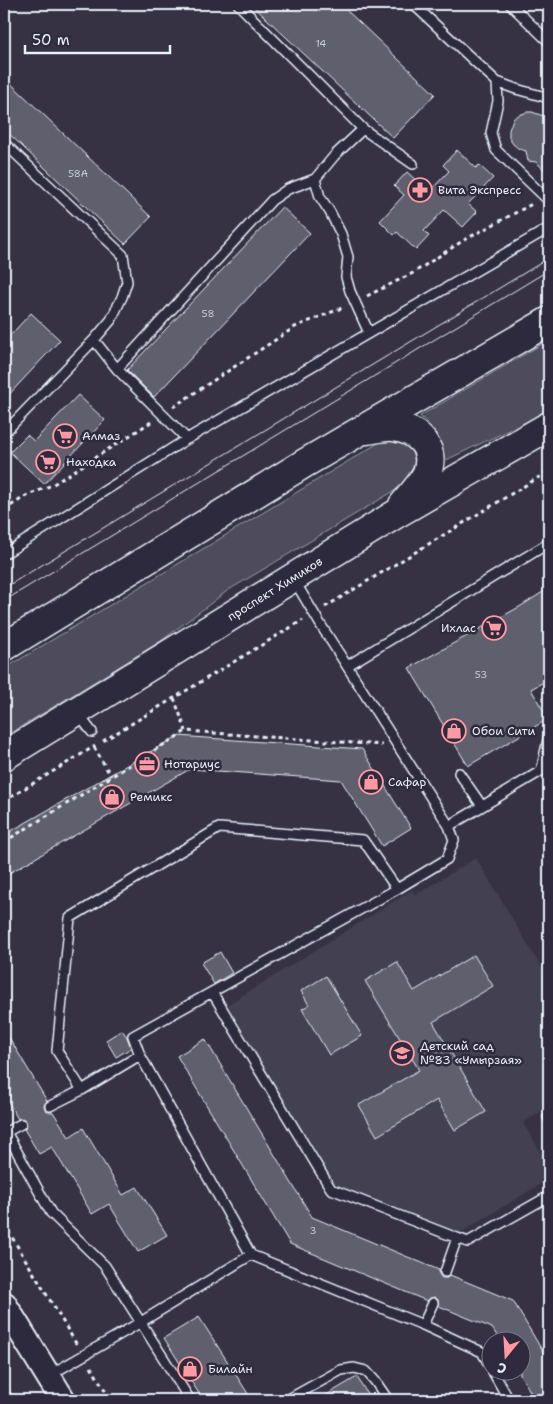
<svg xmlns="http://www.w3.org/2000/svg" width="553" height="1404" font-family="'Shantell Sans',sans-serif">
  <rect width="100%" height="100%" fill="#363244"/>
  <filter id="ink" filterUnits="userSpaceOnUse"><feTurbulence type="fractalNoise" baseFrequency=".02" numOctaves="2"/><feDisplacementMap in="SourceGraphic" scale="10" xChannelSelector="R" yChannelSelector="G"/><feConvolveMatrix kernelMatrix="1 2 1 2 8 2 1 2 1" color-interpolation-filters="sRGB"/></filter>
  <g filter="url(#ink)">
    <path fill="#433f51" d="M476,858L549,980V1100L542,1105L545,1109L523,1123L549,1166V1179L460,1233L334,1185L227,1005L412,890L415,895Z"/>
    <path fill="#4d4b5c" stroke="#9a9eaa" d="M549,340V408L530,420L444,461C441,440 435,430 420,416Z
      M396,438L413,447L419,464L404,485L227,591L161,641L4,737V669L385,439Z"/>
    <path fill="#605e6e" stroke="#e8f1f8" d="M251,4H340L435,94L393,138Z
      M4,77L151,217L125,244L4,129Z
      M527,112H532L549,118V174L536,162L528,161L526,151L519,149L513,144L509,138V130L513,119L517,116Z
      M457,150L476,168L479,165L493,178L468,204L477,212L463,227L444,210L424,231L429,236L416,250L397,232L394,235L380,221L404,195L394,186L407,172L429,192L449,171L443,165Z
      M282,207L310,233L154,397L127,370Z
      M31,313L60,340L4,400V342Z
      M78,395L105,420L44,484L10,452L27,435L34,441Z
      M549,588V679L531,689L548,719L468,766L409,668L521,606Z
      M178,736L362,749L411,828L382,846L341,780L190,769L4,876V835Z
      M220,952L232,973L214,984L201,963Z
      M474,955L493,986L433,1022L486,1112L455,1130L437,1100L377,1136L359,1105L419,1070L365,981L397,962L414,991Z
      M326,976L362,1036L329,1055L302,1009L309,1005L301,991Z
      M4,1029L47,1101L44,1105L45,1109L49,1112H53L69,1137L83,1128L123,1195L137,1187L167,1235L138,1252L109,1204L92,1214L52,1147L39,1154L24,1129L27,1125L26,1121L22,1118L18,1119L4,1095Z
      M122,1030L127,1037L131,1048L116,1057L106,1040Z
      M205,1039L312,1217L439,1270V1274L442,1278H447L450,1275L513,1301L549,1362V1400H535L520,1374V1342H501L492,1328L439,1306L438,1300L435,1297L430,1298L427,1301L290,1244L177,1056Z
      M199,1317L252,1400H203L164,1338Z
      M357,1377L371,1400H318Z"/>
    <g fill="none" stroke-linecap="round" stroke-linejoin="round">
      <g stroke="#e8f1f8" stroke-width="12">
        <path id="service" d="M238,4L363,129
          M413,4L497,82L516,89L549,98
          M510,4L549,42
          M497,82L498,101L491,133L496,150L549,201
          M4,143L123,255L127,282L122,297L111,320L94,340L117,369L187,439
          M369,333L350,291L346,277L348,257L341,234L330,212L320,197L315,179L335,155L363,129L413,164
          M117,369L272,200L288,189L315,179
          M4,433L94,340
          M4,554L187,439L549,228
          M294,580L322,627L347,666L549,543
          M78,714L92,732
          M459,773L482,806
          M449,826L541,771L549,735
          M212,992L331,1189L457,1238L445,1272
          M82,1090L57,1051L70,918L219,828L363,840L397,889L447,859L454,840L449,826L347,666
          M50,1106L82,1090L140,1055
          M548,1117L549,1119
          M21,1124L6,1132L51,1213L105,1266L190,1400
          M457,1238L468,1242L549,1196
          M251,1255L423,1325L482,1352L490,1366
          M423,1325L433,1303
          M493,1372L509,1400
          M48,1376L141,1322L251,1255L140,1055L133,1036L397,889
          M287,1400L341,1370L354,1368L366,1371L375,1381L388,1400"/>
      </g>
      <g stroke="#e8f1f8" stroke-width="28">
        <path id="tertiary" d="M4,1304L63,1400"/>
      </g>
      <g stroke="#e8f1f8" stroke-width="31">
        <path id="primary" d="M366,430C375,429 385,426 394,427C418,430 436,448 427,473C423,482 410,497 403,505
          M4,647L305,463L549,321
          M4,756L396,514L549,426"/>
      </g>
      <path stroke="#e8f1f8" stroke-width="3" stroke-dasharray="4 4" stroke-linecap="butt" d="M367,296L413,273L464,240L532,204
        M173,407L295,327L344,307
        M4,510L26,496L52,485L151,422
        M325,607L549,471
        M174,698L186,731
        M103,741L303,620
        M94,747L111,776
        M4,801L95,746
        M4,842L186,731L382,745
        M4,1224L77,1345
        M91,1367L111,1400
        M4,1385L14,1400"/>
      <use href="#service" stroke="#2f2a3d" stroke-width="9"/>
      <use href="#tertiary" stroke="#2f2a3d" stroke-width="24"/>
      <use href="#primary" stroke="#2f2a3d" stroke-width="28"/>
      <path stroke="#e8f1f8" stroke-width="1" d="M4,588L549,258
        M4,601L549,270"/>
    </g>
  </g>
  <defs>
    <g id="pharmacy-ring" transform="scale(1.25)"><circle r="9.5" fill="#2f2a3d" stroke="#ff9aa2" stroke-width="1.5"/><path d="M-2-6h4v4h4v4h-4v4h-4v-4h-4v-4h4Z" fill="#ff9aa2"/></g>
    <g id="supermarket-ring" transform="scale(1.25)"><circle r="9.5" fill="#2f2a3d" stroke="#ff9aa2" stroke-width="1.5"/><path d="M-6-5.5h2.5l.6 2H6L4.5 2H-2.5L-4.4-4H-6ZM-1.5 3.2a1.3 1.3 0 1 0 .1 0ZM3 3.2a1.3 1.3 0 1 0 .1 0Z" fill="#ff9aa2"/></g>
    <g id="shop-ring" transform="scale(1.25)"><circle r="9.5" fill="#2f2a3d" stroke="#ff9aa2" stroke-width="1.5"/><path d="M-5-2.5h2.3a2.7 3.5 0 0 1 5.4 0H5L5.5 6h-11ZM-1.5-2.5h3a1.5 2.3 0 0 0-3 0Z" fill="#ff9aa2"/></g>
    <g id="office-ring" transform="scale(1.25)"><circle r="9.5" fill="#2f2a3d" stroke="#ff9aa2" stroke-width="1.5"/><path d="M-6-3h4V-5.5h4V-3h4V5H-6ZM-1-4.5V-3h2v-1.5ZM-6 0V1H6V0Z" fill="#ff9aa2"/></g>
    <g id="school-ring" transform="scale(1.25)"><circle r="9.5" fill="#2f2a3d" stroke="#ff9aa2" stroke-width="1.5"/><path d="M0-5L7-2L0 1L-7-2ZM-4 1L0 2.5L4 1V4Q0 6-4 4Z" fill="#ff9aa2"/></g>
  </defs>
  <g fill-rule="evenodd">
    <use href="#pharmacy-ring" x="420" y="190"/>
    <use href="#supermarket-ring" x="65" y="436"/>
    <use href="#supermarket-ring" x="48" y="462"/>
    <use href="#supermarket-ring" x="494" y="628"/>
    <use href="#shop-ring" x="454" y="731"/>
    <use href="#office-ring" x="147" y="764"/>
    <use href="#shop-ring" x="371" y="782"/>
    <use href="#shop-ring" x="112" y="797"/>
    <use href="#school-ring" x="402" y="1053"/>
    <use href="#shop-ring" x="190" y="1369"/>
  </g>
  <g text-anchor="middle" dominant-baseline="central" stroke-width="5" stroke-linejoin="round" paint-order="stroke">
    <g font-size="10" fill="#c6ccd6">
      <text x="321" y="43">14</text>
      <text x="78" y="173">58А</text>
      <text x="208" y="313">58</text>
      <text x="481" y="674">53</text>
      <text x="313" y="1230">3</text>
    </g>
    <g font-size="12" fill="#e8f1f8" stroke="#2f2a3d" text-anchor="start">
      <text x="438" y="190">Вита Экспресс</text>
      <text x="82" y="436">Алмаз</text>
      <text x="66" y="462">Находка</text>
      <text x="476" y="628" text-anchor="end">Ихлас</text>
      <text x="472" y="731">Обои Сити</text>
      <text x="164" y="764">Нотариус</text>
      <text x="388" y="782">Сафар</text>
      <text x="130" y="797">Ремикс</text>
      <text x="420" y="1046">Детский сад<tspan x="420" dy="14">№83 «Умырзая»</tspan></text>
      <text x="208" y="1369">Билайн</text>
    </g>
    <g font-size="12" fill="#e8f1f8" stroke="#2f2a3d">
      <text transform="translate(275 589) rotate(-32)">проспект Химиков</text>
    </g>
  </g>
  <rect width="553" height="1404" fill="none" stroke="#2f2a3d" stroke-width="20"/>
  <rect x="10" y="10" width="533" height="1384" fill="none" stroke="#e8f1f8" stroke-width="2" filter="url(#ink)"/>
  <g transform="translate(506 1356) rotate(198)"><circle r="24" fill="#2f2a3d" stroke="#797a88"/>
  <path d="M0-4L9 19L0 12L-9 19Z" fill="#ff9aa2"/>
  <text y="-8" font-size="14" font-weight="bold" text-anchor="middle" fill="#e8f1f8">С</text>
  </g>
  <path d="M25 45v8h145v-8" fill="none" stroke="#e8f1f8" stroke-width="2.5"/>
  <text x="32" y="45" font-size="15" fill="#e8f1f8" stroke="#2f2a3d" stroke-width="4" paint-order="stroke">50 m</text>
</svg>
